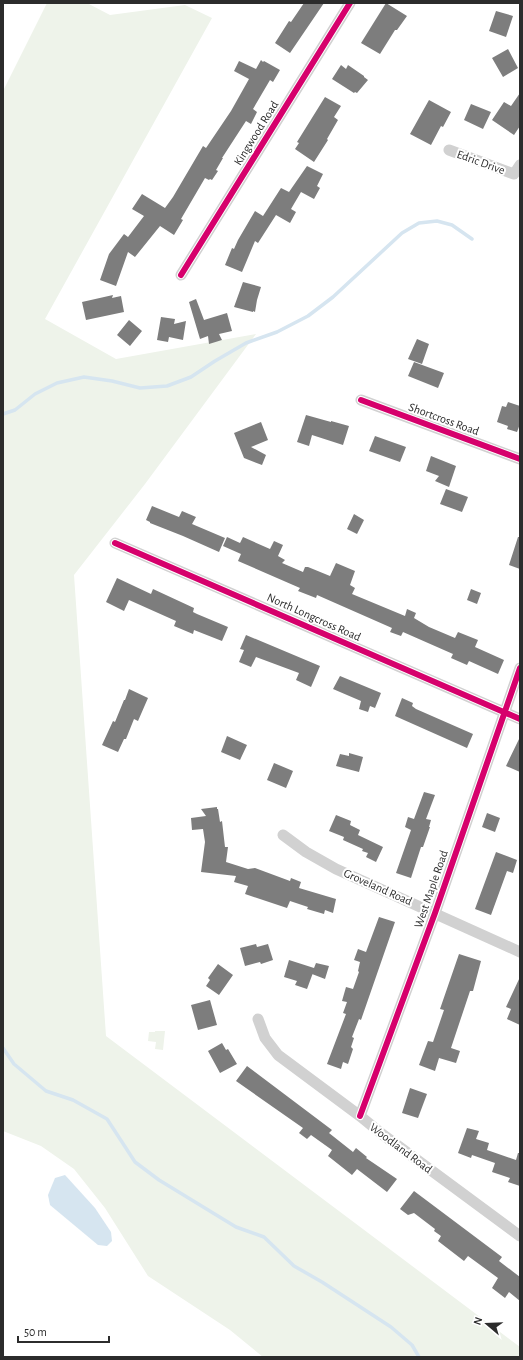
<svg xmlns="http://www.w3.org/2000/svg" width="523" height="1360" font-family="'Alegreya Sans',sans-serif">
  <rect width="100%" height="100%" fill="#fff"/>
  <path fill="#eef3ea" d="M47,3H87L110,15L185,5L212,18L45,319L116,359L256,334L145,484L74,575L106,1036L520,1347V1357H263L230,1330L148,1276L105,1208L74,1169L41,1146L3,1131V91Z
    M155,1031H165L163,1050L155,1049L156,1042L148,1041L149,1032H155Z"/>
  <path fill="#d6e5f0" d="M65,1175L95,1208L111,1232L112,1241L107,1246L98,1245L50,1205L48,1195L55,1178Z"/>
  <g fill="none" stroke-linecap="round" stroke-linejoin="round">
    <path stroke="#d6e5f0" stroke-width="3.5" d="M3,414L15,410L35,394L57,383L84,377L112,381L140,388L167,386L191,377L215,361L246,343L277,332L308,316L333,297L402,233L419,223L437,221L452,225L472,239
      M3,1048L14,1064L46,1091L73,1100L107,1119L135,1162L159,1180L236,1227L264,1237L294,1266L322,1282L391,1327L412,1345L419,1357"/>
  </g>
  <path fill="#7d7d7d" d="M304,3H324L290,53L275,43L289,21L291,22Z
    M386,3L407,16L397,30H395L380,54L361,43Z
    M496,11L513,16L506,37L489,31Z
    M508,49L518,68L503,77L492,58Z
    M261,60L263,62L264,61L280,70L273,82L270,80L253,109L257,112L251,124L246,121L222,158H223L216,170L218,171L212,180L210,179L209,180L205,178L181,219L183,220L174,235L160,226L135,257L128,252L116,286L100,280L109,254L124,234L128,237L144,216L132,209L142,194L165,208L173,197L203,146L206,148L231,111L249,79L234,71L239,61L256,69Z
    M341,65L346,69L348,65L364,76V77L368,80L357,93L355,92L354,93L332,79Z
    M520,93V126L514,135L492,120L504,102L511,106Z
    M325,97L341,106L334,117L338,120L327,139L328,140L314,162L295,149L299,143L297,142Z
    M429,100L451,112L443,127L441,126L431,145L410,134Z
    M471,104L491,112L483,129L464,120Z
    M307,166L323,174L317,186L320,188L314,199L301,192L291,209L296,212L290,223L276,215L258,243L255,241L242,272L225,265L232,248L234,249L238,240L255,211L263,216L281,188L289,192Z
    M243,282L261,287L257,300L255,312L253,311V312L234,307Z
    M113,295L112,298L121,296L124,312L86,320L82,302Z
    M196,299L204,320L227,313L232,331L219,334L222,340L209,344L208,336L200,339L189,302Z
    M161,317L175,319L174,324L186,321L183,340L169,337L168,342L157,340Z
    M129,320L142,331L130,346L117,335Z
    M417,339L429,344L422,364L408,359Z
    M414,362L444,373L438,388L408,376Z
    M508,402L520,406V424L517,432L507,429L508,426L497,422L502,406L506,407Z
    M306,415L331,422V421L349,426L343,445L312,435L309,446L297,442Z
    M261,422L268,440L251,447L266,455L262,465L244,458L234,433Z
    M375,436L406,447L400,462L369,451Z
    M431,456L456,466L449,487L435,481L439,476L426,471Z
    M446,489L468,497L462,512L440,504Z
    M152,506L179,517L182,511L196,517L192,524L225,538L219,552L183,536L150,523V522L146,520Z
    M354,514L364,520L357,534L347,529Z
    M227,537L240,543L243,537L270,549L274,541L283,545L278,556L285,560L282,563L303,572L305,567H308L330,576L336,563L355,571L350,585L355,588L352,594L405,616L407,609L416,613L414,618L429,627L455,638L458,632L478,640L475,647L504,660L498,674L469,661L467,665L451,658L453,654L403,632L401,636L390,632L392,628L317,595L316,598L298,591L300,588L238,561L241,554L223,546Z
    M518,537H520V569L509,565Z
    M117,578L151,594L153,589L194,608L193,612L197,614L228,627L222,641L194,630L193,634L174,626L176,621L129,600L124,611L106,602Z
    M471,589L481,593L477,604L467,600Z
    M246,635L320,666L311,687L296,680L299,673L256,657L251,667L239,662L244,650L240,649Z
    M340,676L381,693L375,708L370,706L368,712L359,709L361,701L333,689Z
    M129,689L148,698L138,721L134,719L126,739H124L118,752L102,745L113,721L115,722L124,700H125Z
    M402,698L413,703L412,706L416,709L473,734L467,748L395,716Z
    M227,736L247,745L240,760L221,752Z
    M520,737V772L506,766Z
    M349,753L363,757L359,772L336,766L340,754L349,756Z
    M274,763L293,771L286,788L267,780Z
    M424,792L435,795L426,819L431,820L429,827H430L423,847H421L411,878L396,873L411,830L405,827L408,817L414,819Z
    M217,807V809H218L220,822L222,821L225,847H228L226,862L248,869L255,868L290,881L291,878L301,882L299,888L336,899L333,913L325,910L324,914L307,909L308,907L290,901L287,908L245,894L248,886L234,882L236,876L201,872L205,842L203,829L192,830L191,818L206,816L201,809Z
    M487,813L500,818L495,832L482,827Z
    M336,815L351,821L350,825L360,830L358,835L383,847L376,862L366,857L368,853L362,851L363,849L343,840L344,837L329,831Z
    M496,852L517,860L513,873L507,871L491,915L475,909Z
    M379,917L395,922L361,1020L359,1019L352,1037L354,1038L351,1047L353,1049L348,1064L343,1062L341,1069L327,1064L346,1014L343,1013L347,1002L342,1001L346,987L353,989L359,972L358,971L360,962L354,960L358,949L366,952Z
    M256,944L257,947L268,944L273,960L261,964L260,962L245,966L240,948Z
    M459,954L481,961L473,991H470L451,1048L460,1051L456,1063L439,1058L435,1071L419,1065L428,1041L433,1042L444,1010L440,1009Z
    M289,960L314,968L316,963L329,966L325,979L312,974L314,970L307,989L295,985L297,981L284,977Z
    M218,964L233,975L219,995L206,986L210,980L208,978Z
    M520,977V1025L507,1019L511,1009L506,1007Z
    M210,1000L217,1025L198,1030L191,1005Z
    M222,1043L226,1050L228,1049L237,1064L220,1073L208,1051Z
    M247,1066L332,1130L329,1133L353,1152L356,1148L367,1157L366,1158L397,1179L387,1192L357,1169L352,1175L328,1156L332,1150L311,1135L307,1139L299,1133L303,1128L236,1081Z
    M410,1088L427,1094L418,1118L402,1113Z
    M467,1128L479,1131L476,1139L489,1143L487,1150L516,1160L518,1153H520V1186L508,1182L510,1178L492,1172L495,1163L472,1155L471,1158L458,1153Z
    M414,1191L502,1257L499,1261L520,1277V1301L509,1292L505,1298L492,1288L498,1278L468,1256L464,1261L438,1241L441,1236L434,1231L435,1229L414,1213L408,1215L400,1209Z"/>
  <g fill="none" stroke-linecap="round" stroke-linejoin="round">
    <path stroke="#d1d1d1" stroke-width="11" d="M449,150L514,174L520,165
      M181,275L350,3
      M361,400L520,459
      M115,543L520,719
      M283,835L306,852L336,869L520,952
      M258,1019L265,1038L278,1055L360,1116L382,1134L520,1236
      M360,1116L435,913L520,668"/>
    <g stroke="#fff" stroke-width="8">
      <path id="cycleway" d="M181,275L350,3
        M361,400L520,459
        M115,543L520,719
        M360,1116L435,913L520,668"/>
    </g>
    <use href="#cycleway" stroke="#d6006c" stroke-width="6"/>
  </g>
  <g text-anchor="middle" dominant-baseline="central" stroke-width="4" stroke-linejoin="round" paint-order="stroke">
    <g font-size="12" fill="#2c2c2c" stroke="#fff">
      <text transform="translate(256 133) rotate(-58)">Kingwood Road</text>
      <text transform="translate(481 162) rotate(20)">Edric Drive</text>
      <text transform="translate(444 419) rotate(20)">Shortcross Road</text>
      <text transform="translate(314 617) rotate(24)">North Longcross Road</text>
      <text transform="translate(378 887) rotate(24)">Groveland Road</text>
      <text transform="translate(431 889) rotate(-71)">West Maple Road</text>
      <text transform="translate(401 1148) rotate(37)">Woodland Road</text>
    </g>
  </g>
  <rect width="523" height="1360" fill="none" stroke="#2c2c2c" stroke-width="8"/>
  <g transform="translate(487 1324) rotate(289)" stroke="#ffffff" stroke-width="3" paint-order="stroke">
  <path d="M0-3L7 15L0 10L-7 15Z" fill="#2c2c2c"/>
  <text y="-6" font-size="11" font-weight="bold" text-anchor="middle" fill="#2c2c2c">N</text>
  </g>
  <path d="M18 1336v6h91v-6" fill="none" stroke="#2c2c2c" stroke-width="2"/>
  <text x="24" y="1336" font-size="12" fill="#2c2c2c" stroke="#ffffff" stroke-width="3" paint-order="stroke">50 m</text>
</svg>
